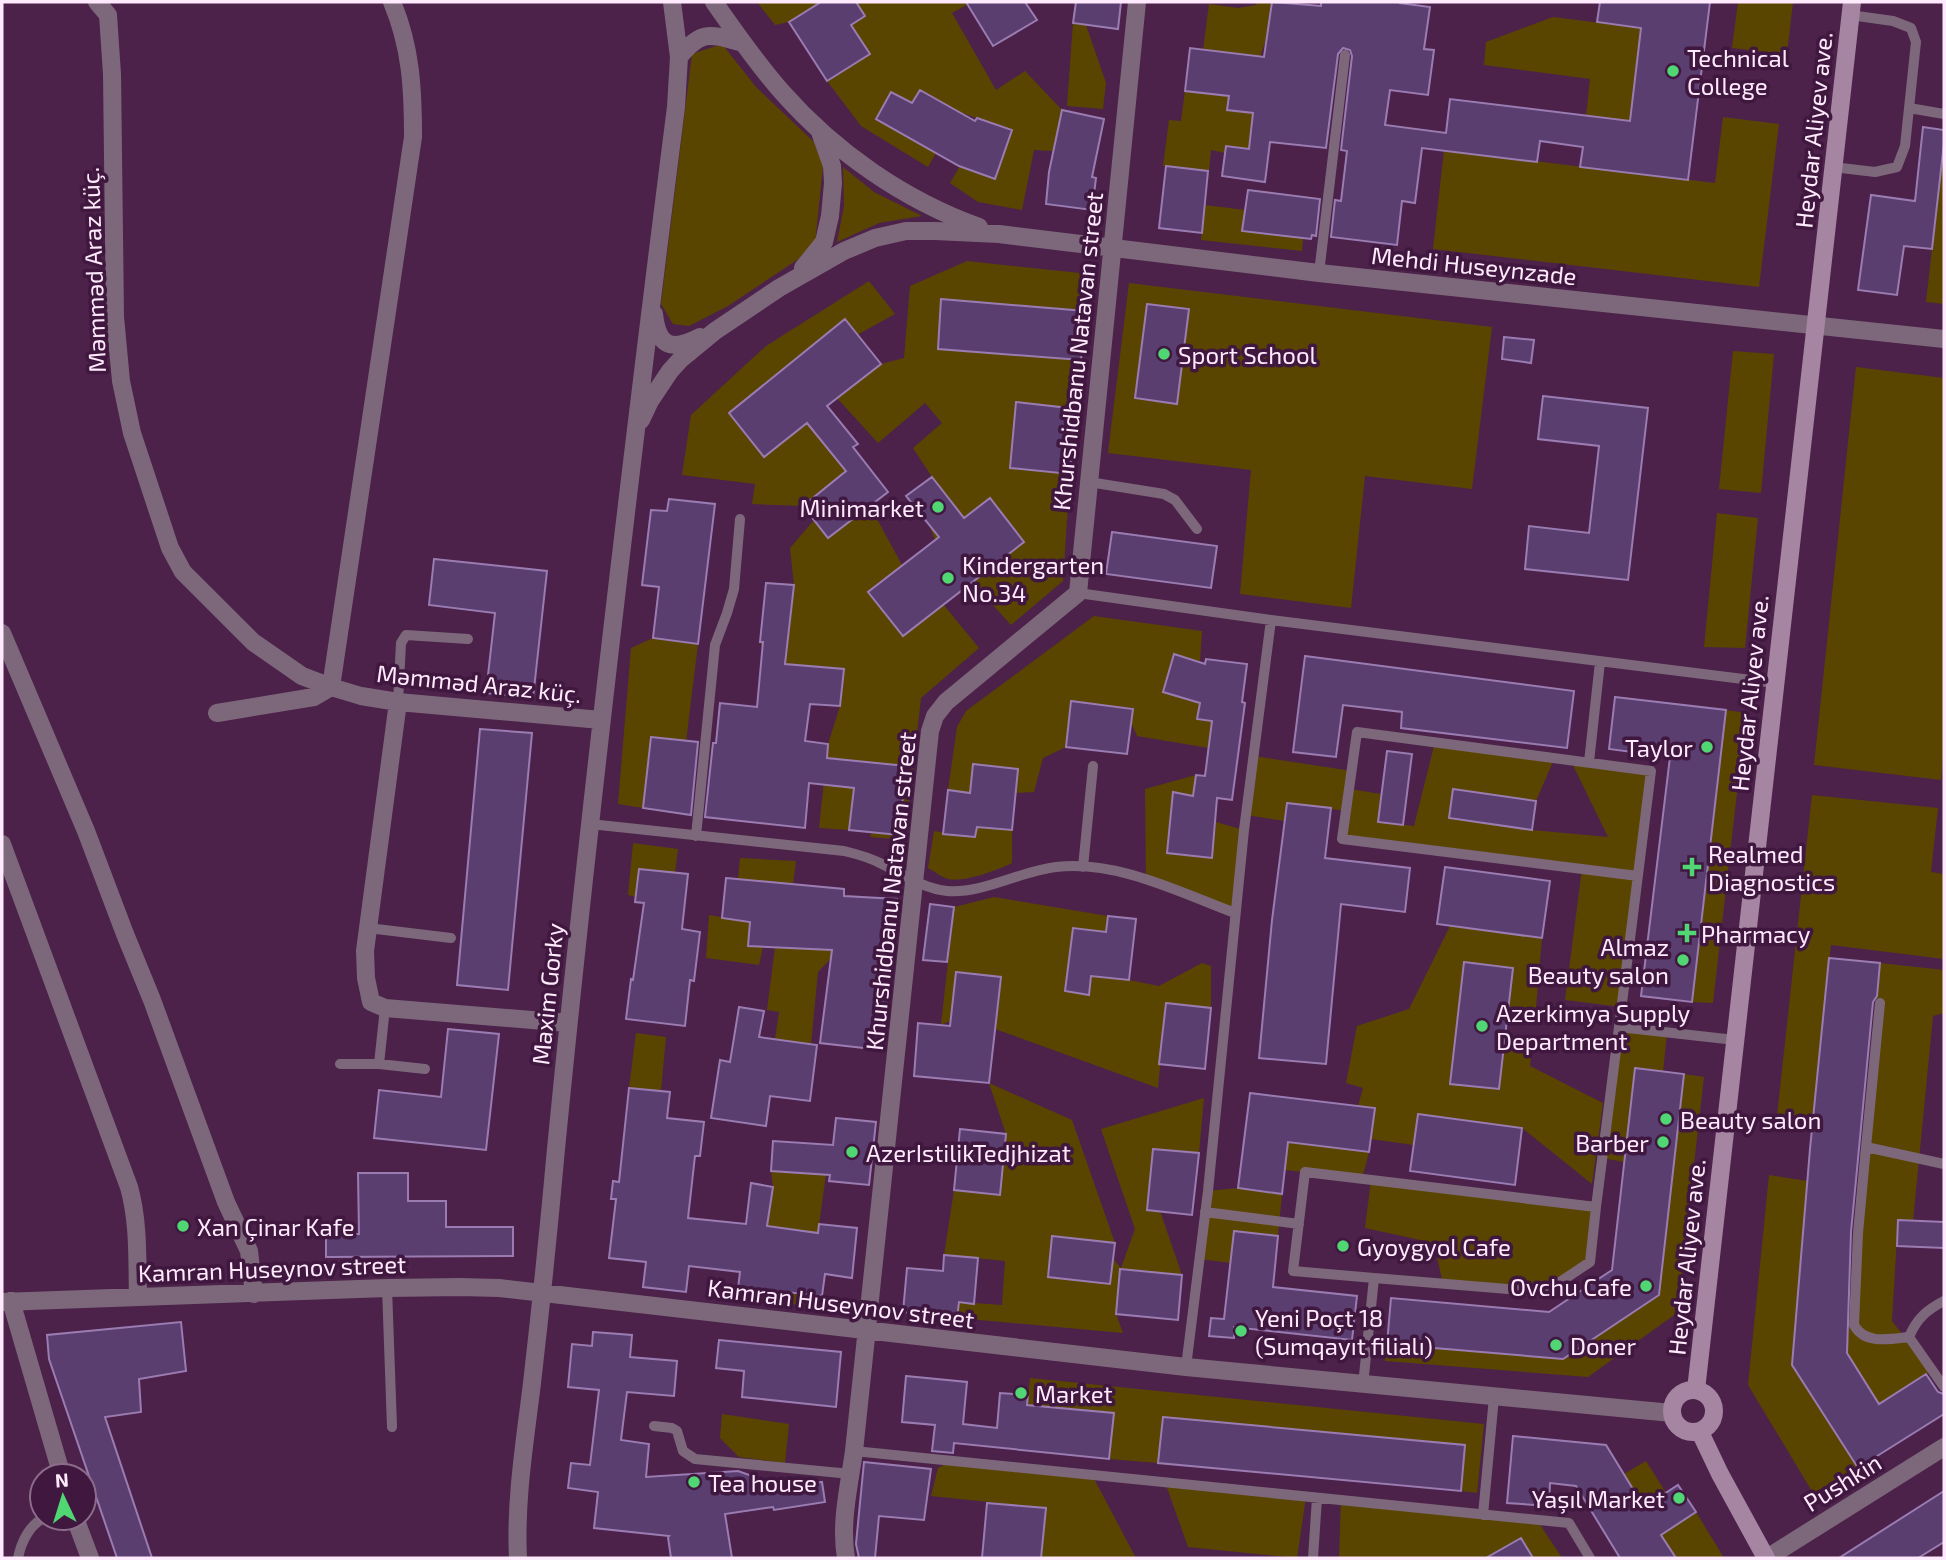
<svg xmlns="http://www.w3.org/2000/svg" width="1946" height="1560" font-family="'Exo 2',sans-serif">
  <rect width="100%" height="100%" fill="#4c224a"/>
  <path fill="#5a4500" d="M757,2H821L789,22L775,25Z
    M856,2H972L952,13L996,90L1025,71L1062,110L1054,151L1034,150L1022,210L978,202L950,183L960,166L995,178L1012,130L959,112L920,90L912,103L891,92L876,119L936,153L928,167L861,126L827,81L869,54L851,25L865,16Z
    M1257,2H1272L1268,34L1260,57L1203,50L1209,4L1238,8L1256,5Z
    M1738,2H1793L1787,54L1732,48Z
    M1553,17L1641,28L1630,121L1586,116L1590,79L1484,65L1486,42Z
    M1073,23L1086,25L1106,83L1103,109L1067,106Z
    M722,44L756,87L814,142L823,166L815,244L797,260L728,306L689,326L673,324L661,304L692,54Z
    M1185,91L1229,96L1227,110L1254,114L1249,149L1227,146L1225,153L1211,150L1209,171L1163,166L1169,120L1181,121Z
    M1723,117L1779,124L1759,287L1433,249L1444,150L1715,183Z
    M1944,143V304L1926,302Z
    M843,167L874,192L922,216L879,223L837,242L844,206Z
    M1205,205L1245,210L1243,231L1303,238L1302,251L1201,240Z
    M967,261L1089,274L1085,311L941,300L938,349L1081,360L1077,409L1016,402L1010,467L1070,474L1063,581L1011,625L972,582L1024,542L990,498L935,540L930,527L955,507L932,477L913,448L942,423L925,403L878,443L837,398L881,364L904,358L910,286Z
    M869,281L895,314L857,335L729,413L764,457L807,423L847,471L803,506L752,504L755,484L682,475L691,415L766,346Z
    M1129,283L1492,327L1472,489L1365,476L1351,608L1240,594L1251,470L1108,453Z
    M1733,351L1774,354L1761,493L1719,489Z
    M1856,367L1944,378V745L1941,780L1814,765Z
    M870,506L902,565L869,593L903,636L943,604L979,648L921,698L905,840L870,837L872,832L899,835L906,767L856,761L849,830L819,828L828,744L840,706L844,669L768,662L760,642L786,645L794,585L790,548L814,520L829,538Z
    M1717,513L1758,518L1745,648L1704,647Z
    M1094,616L1202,631L1200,662L1174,655L1163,692L1189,700L1201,697L1198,719L1212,721L1209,748L1137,736L1131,722L1132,708L1071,702L1066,747L1043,758L1034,792L1016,793L1018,769L974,764L970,793L948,790L957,727L966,711Z
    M653,638L698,644L686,742L651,737L643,808L618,804L631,648Z
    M1726,710L1746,713L1713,1003L1692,1002Z
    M1435,742L1555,757L1536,801L1453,790L1450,818L1532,830L1608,837L1570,759L1651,771L1621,1007L1565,1000L1582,869L1342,839L1346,811L1287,803L1285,821L1246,815L1254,756L1352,771L1350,789L1381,794L1378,822L1414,826Z
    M1196,775L1193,796L1173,792L1167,853L1212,858L1216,822L1244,830L1235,913L1146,880L1145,789Z
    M1812,795L1938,808L1931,872L1944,874V959L1831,945L1813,1120L1777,1116Z
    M977,827L1012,830V863C998,870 963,883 948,879C941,877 934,871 928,868L934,831L975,837Z
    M633,843L678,849L675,873L639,869L636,897L628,895Z
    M740,858L796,861L793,885L738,879Z
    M994,897L1108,916L1106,932L1073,928L1065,991L1088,994L1091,976L1129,980L1159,986L1202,963L1211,966V1008L1166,1004L1158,1088L995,1029L1000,976L956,972L950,1021L941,1025L954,907Z
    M709,915L750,922L748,946L763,947L759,965L706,958Z
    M1450,926L1542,938L1535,1019L1508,1016L1513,968L1464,962L1451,1084L1499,1089L1505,1035L1533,1038L1530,1066L1603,1103L1592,1184L1522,1128L1418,1114L1414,1145L1371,1139L1375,1108L1358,1106L1363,1088L1346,1083L1357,1026L1409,1009Z
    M775,947L839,950L818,972L811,1044L775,1039L779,1012L767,1010Z
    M1880,963L1944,970V1013L1933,1016L1913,1221L1898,1220L1892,1321L1931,1371L1879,1404L1847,1353L1862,1154Z
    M1619,1027L1667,1033L1663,1072L1635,1069L1624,1162L1602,1158Z
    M636,1033L666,1037L661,1091L629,1088Z
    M1684,1074L1704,1077L1677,1313L1588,1377L1385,1361L1387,1344L1563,1359L1659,1295Z
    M989,1083L1072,1120L1115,1243L1052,1236L1048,1277L1110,1284L1113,1259L1121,1268L1135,1229L1101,1129L1204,1098L1199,1153L1153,1149L1147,1210L1160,1211L1182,1275L1121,1269L1116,1314L1123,1333L957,1318L959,1302L1002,1305L1005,1261L944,1255L954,1190L1000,1195L1006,1134Z
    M1288,1142L1369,1152L1362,1179L1285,1170Z
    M771,1171L826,1174L816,1247L791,1229L767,1226L773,1187Z
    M1769,1175L1808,1181L1792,1365L1858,1468L1813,1493L1748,1385Z
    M1371,1180L1596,1207L1590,1262L1545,1292L1443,1284L1434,1243L1365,1228Z
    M1238,1188L1282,1194L1278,1236L1235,1231L1231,1263L1200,1259L1208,1191Z
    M738,1289L817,1296L812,1306L736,1299Z
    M1030,1378L1484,1424L1477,1493L1461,1491L1465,1445L1163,1417L1158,1463L1109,1459L1113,1413L1027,1405Z
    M722,1414L789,1424L785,1463L739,1457L720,1438Z
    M951,1461L1092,1475L1136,1558H1041L1046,1508L931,1496L938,1468Z
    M1646,1461L1683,1520L1696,1512L1724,1558H1676L1624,1474Z
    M1165,1482L1306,1497L1297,1558L1188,1547Z
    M1341,1500L1537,1520L1562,1558H1533L1520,1538L1486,1558H1339Z"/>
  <path fill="#593e6f" stroke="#9a7cb2" stroke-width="2" d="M821,2H856L865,16L851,25L870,54L827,81L789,22Z
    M966,2H1025L1037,20L993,46Z
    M1076,2H1121L1118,29L1073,23Z
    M1272,2L1321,6V2H1400V3L1430,7L1424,49L1434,50L1428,95L1390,90L1385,125L1446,133L1450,99L1630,121L1641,28L1597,22L1600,2H1710L1688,180L1580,167L1583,147L1540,141L1537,162L1422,148L1415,203L1402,201L1397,245L1331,237L1335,200L1341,201L1347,151L1341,150L1352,56L1350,50L1343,48L1338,54L1326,148L1270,142L1265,182L1222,176L1226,146L1249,149L1253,113L1227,110L1229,96L1185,91L1190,48L1264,57Z
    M920,90L975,121L977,118L1012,130L995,179L959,166L876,119L891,92L912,103Z
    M1062,110L1104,119L1092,177L1096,178L1092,210L1046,204L1049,172Z
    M1923,127L1944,130V143L1932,249L1904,246L1897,295L1858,290L1871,195L1915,201Z
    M1166,166L1208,171L1202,233L1159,228Z
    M1248,190L1320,199L1316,236L1312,235L1311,239L1242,231Z
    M941,299L1085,311L1081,360L938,349Z
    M1147,304L1189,309L1177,404L1135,398Z
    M845,319L881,364L827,406L858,444L853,447L888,492L828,538L803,506L846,471L807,423L764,457L729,413Z
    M1504,337L1534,340L1531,363L1502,359Z
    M1543,396L1648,408L1628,580L1525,569L1529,526L1589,533L1599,446L1538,439Z
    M1016,402L1077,409L1070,474L1010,468Z
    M932,477L964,518L990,498L1024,542L903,636L868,592L939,537L906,496Z
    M669,499L715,504L698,644L653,638L659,587L642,585L651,510L667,511Z
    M1112,532L1217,546L1211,588L1106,574Z
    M434,559L547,571L533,698L486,693L495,613L429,605Z
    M766,583L794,585L785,664L844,669L840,706L810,704L805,741L828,744L827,758L906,766L899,835L849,830L854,788L809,783L805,828L705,817L713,743H716L720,703L757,707L763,642H760Z
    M1174,654L1205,664L1206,659L1247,664L1242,702L1245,703L1232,800L1217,798L1212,858L1167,853L1173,792L1193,796L1196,775L1205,776L1212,721L1197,719L1200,703L1163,692Z
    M1305,656L1574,691L1567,748L1401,728L1402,712L1343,705L1336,757L1293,752Z
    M1615,697L1726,710L1692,1002L1641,996L1670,757L1609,749Z
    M1071,701L1133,709L1127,754L1066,747Z
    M480,729L532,733L508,990L457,985Z
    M651,737L698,742L691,815L643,808Z
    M1387,751L1412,754L1403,825L1378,822Z
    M973,764L1018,769L1012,830L977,827L975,837L943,834L948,790L970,793Z
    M1453,789L1536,801L1532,830L1449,818Z
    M1287,803L1331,808L1325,858L1410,868L1405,912L1341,904L1326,1064L1259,1058L1272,920Z
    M1445,867L1550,881L1542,938L1437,924Z
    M639,869L688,874L682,929L700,932L694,981L690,980L685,1026L626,1019L631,979L633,980L644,903L635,902Z
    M726,878L844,889V896L897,899L894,943L881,1050L820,1043L832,950L748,946L750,922L722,918Z
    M930,904L954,907L947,962L923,960Z
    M1108,916L1136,919L1129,980L1091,976L1089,995L1065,991L1073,928L1106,932Z
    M1829,958L1880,963L1877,996L1873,1002L1851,1232L1847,1353L1879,1404L1926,1374L1938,1392L1944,1394V1414L1858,1468L1792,1365L1810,1149Z
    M1464,962L1513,968L1499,1089L1450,1084Z
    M956,972L1001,977L989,1083L914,1076L918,1023L950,1026Z
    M1166,1003L1211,1008L1205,1069L1159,1064Z
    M739,1007L764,1011L759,1037L817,1045L810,1101L770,1096L766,1126L711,1118L720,1060L730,1062Z
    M448,1029L499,1034L486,1150L374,1138L379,1090L441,1097Z
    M1635,1068L1684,1074L1659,1295L1563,1359L1387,1344L1391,1298L1549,1312L1612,1270Z
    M629,1088L670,1092L667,1118L704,1122L700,1156H695L688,1218L746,1224L751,1183L773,1187L767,1226L818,1233L819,1224L857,1228L852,1278L825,1274L822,1296L767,1290V1293L738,1289L740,1272L689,1266L686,1292L643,1287L646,1262L609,1258L616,1199H611L613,1181L619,1182Z
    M1250,1093L1375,1108L1369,1152L1288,1142L1282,1194L1238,1188Z
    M1418,1114L1522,1128L1515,1185L1410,1171Z
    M836,1118L876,1122L869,1185L829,1181L830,1175L771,1171L773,1141L833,1145Z
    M960,1129L1006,1134L1000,1195L954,1190Z
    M1153,1149L1199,1153L1192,1215L1147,1210Z
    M358,1173H408V1201H446V1227H513V1256L326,1257V1234H359Z
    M1898,1220L1944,1222V1248L1897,1246Z
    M1234,1231L1278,1236L1273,1287L1357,1296L1352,1340L1234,1327V1338L1209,1336L1211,1318L1224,1319Z
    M1052,1236L1115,1243L1110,1284L1048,1277Z
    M944,1255L978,1258L974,1304L959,1302L957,1318L903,1312L907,1268L943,1271Z
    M1120,1269L1182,1275L1178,1320L1116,1314Z
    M181,1322L186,1371L139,1379L141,1412L105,1417L152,1558H117L49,1359L47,1335Z
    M593,1332L632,1335L630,1357L677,1361L674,1396L627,1392L621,1440L649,1444L646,1477L738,1471L766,1481L767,1490L822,1482L825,1502L774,1510L773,1507L725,1514L732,1558H671L668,1537L669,1536L594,1528L598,1492L568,1488L571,1463L590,1465L599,1390L568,1387L572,1344L592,1346Z
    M719,1340L841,1352L836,1407L742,1397L744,1371L716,1368Z
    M906,1376L967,1382L963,1424L997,1428L1000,1393L1028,1395L1027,1405L1114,1413L1109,1459L954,1443L953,1453L932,1451L935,1425L902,1422Z
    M1163,1417L1465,1445L1461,1491L1158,1463Z
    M1513,1436L1606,1445L1644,1507L1678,1485L1696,1512L1661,1535L1676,1558H1620L1576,1486L1550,1483L1549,1506L1507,1503Z
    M864,1462L931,1469L924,1520L879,1516L875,1558H859L856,1544Z
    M1944,1491V1542L1918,1558H1839Z
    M987,1503L1046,1508L1041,1558H982Z
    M1521,1538L1533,1558H1486Z"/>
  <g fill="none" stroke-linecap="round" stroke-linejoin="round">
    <path stroke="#7d687b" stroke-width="10" d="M1909,108L1944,114
      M1833,167L1875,172L1897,167L1905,146L1916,42L1911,28L1893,21L1850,15
      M1319,273L1345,55
      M1089,482L1164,494L1175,500L1197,529
      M1078,593L1271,620L1775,683
      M398,702L401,643L406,635L468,639
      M1589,762L1600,662
      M590,824L844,851C857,854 871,858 884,865C904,875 924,889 947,891C983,894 1020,871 1056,867C1117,860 1179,892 1235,913
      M696,836L715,645L727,613L734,589L740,519
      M1083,867L1093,766
      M368,928L451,938
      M1619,1027L1651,771L1357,732L1342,839L1638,876
      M340,1064H379L425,1069
      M379,1064L385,1008
      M1866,1147L1880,1003
      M1205,1212L1299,1224
      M1374,1278L1293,1271L1305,1172L1596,1207
      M387,1288L392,1427
      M1944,1301C1927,1310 1917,1318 1909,1337L1944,1387
      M1909,1337C1890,1339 1865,1345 1854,1325L1858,1233L1866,1147L1944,1164
      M1186,1367L1208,1191L1244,830L1271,620
      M1363,1385L1374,1278L1545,1292L1590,1262L1596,1207L1619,1027L1735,1040
      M654,1426L672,1428L677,1431L683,1451L695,1459L851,1474
      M854,1451L1569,1523L1590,1558
      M1483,1515L1494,1397
      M18,1558C21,1543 29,1525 44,1518
      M1313,1558L1317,1498"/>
    <path stroke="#7d687b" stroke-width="18" d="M97,2L108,15L112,74L115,317L121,381L132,433L170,548L183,572L253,642L302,676L331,687L361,696L398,702L601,720
      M714,2C736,33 757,64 782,92C835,152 904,200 979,227
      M679,57C702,29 710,34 743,43
      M803,268L824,242L830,216L833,183L832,166L820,132
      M654,314C658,348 672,351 700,337
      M641,420L650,401L670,371L681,359L715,331L779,288L844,251L875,238L906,231H935L999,234L1319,273L1944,339
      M2,633L86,831L125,934L152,1000L226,1202L249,1251L254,1294
      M398,702L365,951L366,978L371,1002L385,1008L568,1023
      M217,713L314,697L331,687L413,137C413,89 411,47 392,2
      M2,844L129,1187C139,1223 137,1260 138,1297
      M11,1301L62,1476
      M2,1302L387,1288L460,1287L499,1288L1186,1367L1672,1413
      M75,1518L90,1558
      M518,1558C515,1500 525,1441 532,1383C541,1305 549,1227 556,1149C590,801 632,454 676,107L679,57L672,2
      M846,1558C840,1523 849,1487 854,1451L930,731L935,716L946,702L1078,593L1137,2
      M1767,1558L1944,1447"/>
    <path stroke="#a685a3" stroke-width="18" d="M1672 1411a21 21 0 1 1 42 0a21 21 0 1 1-42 0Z
      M1696,1390L1852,2
      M1700,1432L1720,1474L1766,1558"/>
  </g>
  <g fill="#51d674" stroke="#40183f" stroke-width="2.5">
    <circle cx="1673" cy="71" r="7"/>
    <circle cx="1164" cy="354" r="7"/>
    <circle cx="938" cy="507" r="7"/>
    <circle cx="948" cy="578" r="7"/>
    <circle cx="1707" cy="747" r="7"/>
    <path d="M1688.5 856.5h7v7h7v7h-7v7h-7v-7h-7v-7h7z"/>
    <path d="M1683.5 922.5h7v7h7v7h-7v7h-7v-7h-7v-7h7z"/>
    <circle cx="1683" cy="960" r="7"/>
    <circle cx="1482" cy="1026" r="7"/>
    <circle cx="1666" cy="1119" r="7"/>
    <circle cx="1663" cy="1142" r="7"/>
    <circle cx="852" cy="1152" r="7"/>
    <circle cx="183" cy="1226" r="7"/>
    <circle cx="1343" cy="1246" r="7"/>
    <circle cx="1646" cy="1286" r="7"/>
    <circle cx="1241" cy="1331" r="7"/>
    <circle cx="1556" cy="1345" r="7"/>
    <circle cx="1021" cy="1393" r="7"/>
    <circle cx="694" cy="1482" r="7"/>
    <circle cx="1679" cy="1498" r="7"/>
  </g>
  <g text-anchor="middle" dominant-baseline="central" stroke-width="7" stroke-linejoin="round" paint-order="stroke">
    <g font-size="24" fill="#ffeafd" stroke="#40183f" text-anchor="start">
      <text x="1687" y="57">Technical<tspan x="1687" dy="28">College</tspan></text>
      <text x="1178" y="354">Sport School</text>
      <text x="924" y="507" text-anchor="end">Minimarket</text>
      <text x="962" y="564">Kindergarten<tspan x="962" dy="28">No.34</tspan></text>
      <text x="1693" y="747" text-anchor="end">Taylor</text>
      <text x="1708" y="853">Realmed<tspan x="1708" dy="28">Diagnostics</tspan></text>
      <text x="1701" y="933">Pharmacy</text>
      <text x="1669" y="946" text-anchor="end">Almaz<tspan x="1669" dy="28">Beauty salon</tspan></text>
      <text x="1496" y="1012">Azerkimya Supply<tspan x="1496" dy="28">Department</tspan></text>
      <text x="1680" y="1119">Beauty salon</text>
      <text x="1649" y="1142" text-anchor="end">Barber</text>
      <text x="866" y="1152">AzerIstilikTedjhizat</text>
      <text x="197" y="1226">Xan Çinar Kafe</text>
      <text x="1357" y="1246">Gyoygyol Cafe</text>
      <text x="1632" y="1286" text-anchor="end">Ovchu Cafe</text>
      <text x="1255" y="1317">Yeni Poçt 18<tspan x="1255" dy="28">(Sumqayıt filialı)</tspan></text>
      <text x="1570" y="1345">Doner</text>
      <text x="1035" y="1393">Market</text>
      <text x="708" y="1482">Tea house</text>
      <text x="1665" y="1498" text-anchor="end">Yaşıl Market</text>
    </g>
    <g font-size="24" fill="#ffeafd" stroke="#40183f">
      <text transform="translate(1813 130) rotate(-84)">Heydar Aliyev ave.</text>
      <text transform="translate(1474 265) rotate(6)">Mehdi Huseynzade</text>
      <text transform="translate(93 270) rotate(-92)">Məmməd Araz küç.</text>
      <text transform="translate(1077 351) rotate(-84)">Khurshidbanu Natavan street</text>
      <text transform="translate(479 683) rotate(6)">Məmməd Araz küç.</text>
      <text transform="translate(1749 693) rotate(-84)">Heydar Aliyev ave.</text>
      <text transform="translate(890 891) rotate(-84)">Khurshidbanu Natavan street</text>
      <text transform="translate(547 994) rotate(-84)">Maxim Gorky</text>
      <text transform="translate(1686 1257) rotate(-84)">Heydar Aliyev ave.</text>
      <text transform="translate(272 1268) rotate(-2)">Kamran Huseynov street</text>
      <text transform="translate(841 1303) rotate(7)">Kamran Huseynov street</text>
      <text transform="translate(1842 1482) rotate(-32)">Pushkin</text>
    </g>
  </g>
  <rect width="1946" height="1560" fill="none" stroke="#ffeafd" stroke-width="7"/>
  <g transform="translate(63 1497) rotate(356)"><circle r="33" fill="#40183f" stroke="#8c6c8b" stroke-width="2"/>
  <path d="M0-5L12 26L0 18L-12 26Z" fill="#51d674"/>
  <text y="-10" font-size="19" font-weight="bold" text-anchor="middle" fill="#ffeafd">N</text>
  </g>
</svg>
